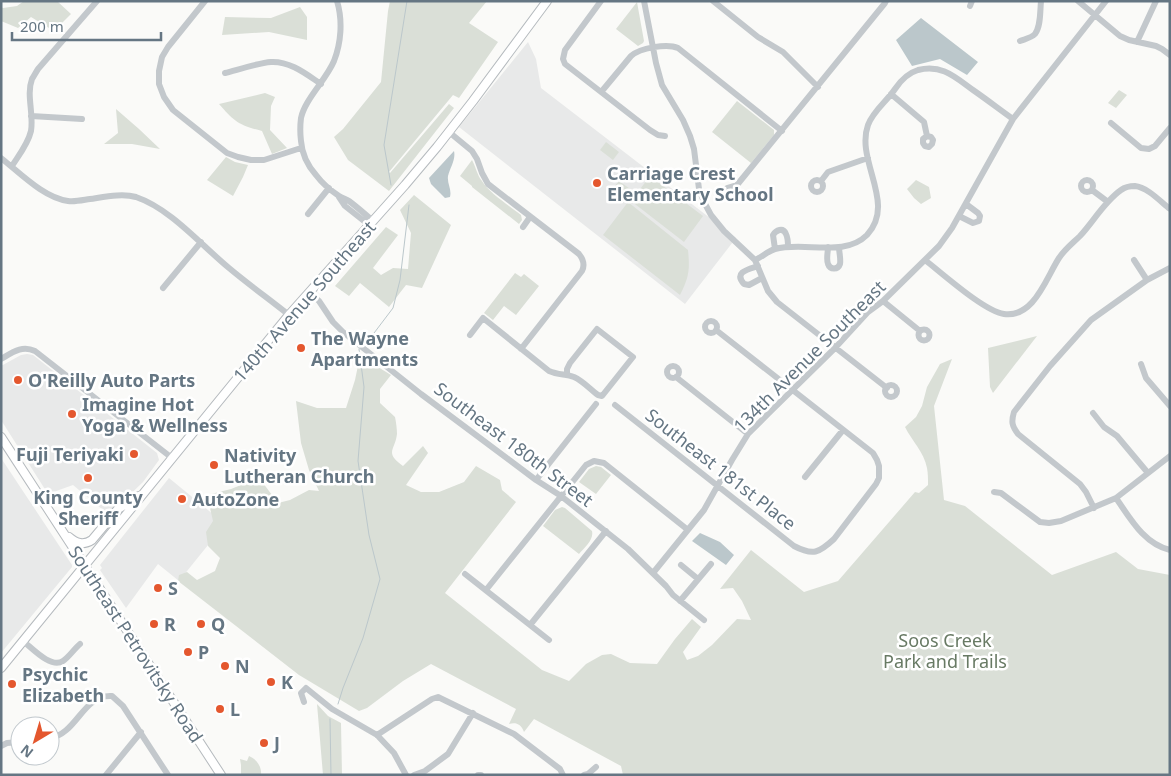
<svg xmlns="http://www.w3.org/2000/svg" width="1171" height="776" font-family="'Noto Sans',sans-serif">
  <rect width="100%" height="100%" fill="#fafaf8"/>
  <path fill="#e8e9e9" d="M528,42L536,59L541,88L736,238L685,304L459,127Z
    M27,354L33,355L157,453L159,460L143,482L109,515L73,485L48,494L1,420V366L21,355Z
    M1,458L72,565V567L1,653Z
    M169,478L225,524L179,581L158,564L126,608L100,570L102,568L100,565Z"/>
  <path fill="#dadfd7" d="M24,1H57L71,14L54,31L31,17L18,28L1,21V7L3,8L17,6Z
    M390,1H487L469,23L498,42L459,98L453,95L389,172L390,173L449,104L454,108L389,191L348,160L334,137L343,129L381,82L388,11Z
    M637,2L644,41L643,43L638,46L616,29Z
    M300,7L307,17V40L269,32L222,35L225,17L271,18Z
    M1119,90L1127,95L1116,108L1108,103Z
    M265,93L275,97L271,106L270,130L287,148L272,154L262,131C238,125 234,121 219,104Z
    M737,101L774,130V135L751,163L712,132Z
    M116,109L139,129L160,149L132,144H104L118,133Z
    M606,142L619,152L613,160L600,150Z
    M226,157L235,162L248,165L243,177L233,196L207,180Z
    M472,160C476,167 477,175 482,181C489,193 510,206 521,215L522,220L519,224L472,187V186L460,176Z
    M650,176L703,216L684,242L631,201Z
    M916,180L929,187L931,198L921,204L914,198L907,189Z
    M619,181L633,191L627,199L613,188Z
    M414,195L451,225L422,288L406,285L389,307L360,283L349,296L335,286L386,227L398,235L373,268L381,275L393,268L408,269L411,233L400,210Z
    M628,202L688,250C690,270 689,277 680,295L603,235Z
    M515,273L521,277L524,274L539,286L516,315L504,306L493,320L484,313Z
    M1037,336L993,393L990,387L988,348Z
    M360,356L391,375L380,389V403L395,417C396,422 397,429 397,434C395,451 384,452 403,466L423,446L428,453L406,485L421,492H439L464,482L476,466L500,480L502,490L516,502L445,593L542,670L569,681L586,664L602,655L611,654L630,663L657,664L675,639L692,619L701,627L683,652L687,660L698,656L712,645L737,619L751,620L742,601L733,588L720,589L751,550L804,592L838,581L915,492L919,493L928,485C928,479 928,473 927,468C924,452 912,441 905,427L916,417L922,406L927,387L940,364L952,359L934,406L944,500L965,506L1052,575L1116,552L1138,569L1170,575V775H623L621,766L534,719L524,732C521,724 516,722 509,724L516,709L431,664L403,681L367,708L359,711L299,675L178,581L179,575L187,572L197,580L215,571L220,558L208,546L206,532L213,521L207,495L231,489L246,483H263L278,503L290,500L309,490L319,491L309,470L301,443L296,401L317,408H346L355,380Z
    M596,466L601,467L611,475L596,494L579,482L589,469Z
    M562,507L565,508L592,531C594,540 585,547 579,554L543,526L555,510Z
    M317,704L328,716L341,723L342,775H323Z
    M249,756C256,759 262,766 261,775H241V765L240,759L247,761Z"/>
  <path fill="#bbc7cb" d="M921,18L978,62L967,75L940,59L912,66L896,40Z
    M454,151C456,159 450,168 448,176C447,184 452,189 450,197L445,198L431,184L429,178Z
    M700,533L720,542L734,555L726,565L692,541Z"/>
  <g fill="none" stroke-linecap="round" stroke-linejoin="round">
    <path stroke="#bbc7cb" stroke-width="1" d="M391,185L384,145L407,1
      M368,341L393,308L400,280L409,205
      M338,704L343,688L363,638L380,579L369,535L358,461L364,387L359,349
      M330,719L331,775"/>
    <g stroke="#b5babe" stroke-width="10">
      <path id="major" d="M1,437L221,775
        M69,537C76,543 83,546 92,540L118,509L139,496
        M1,668L289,315L405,185L437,147L473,101L547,1"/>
    </g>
    <path stroke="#c3c8cc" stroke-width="6" d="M205,1L168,47L162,57L159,71V84L164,97L173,110L227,153L238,157L251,160H264L301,148
      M337,1C343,21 341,43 334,61C326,80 305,99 301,118C300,126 300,133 301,141C302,154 308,166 316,175C322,183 330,190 339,196C342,198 346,199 349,201C357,207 365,214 373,221
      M601,1L565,50L563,59L565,64L650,130L658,135L665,136
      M644,1L656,63L662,85L683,120L690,136L694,149L699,189L704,202L711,215L724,231L755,260L768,291L777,302L887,388
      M713,1L758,37L783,52L818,87
      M1078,1L1120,36L1129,40L1156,46L1162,49L1170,55
      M970,6L972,1
      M1020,41C1025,39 1031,38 1035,34C1041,26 1040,11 1041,1
      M1137,42L1156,1
      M225,73C237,70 258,63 271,62C290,61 306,74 321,84
      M602,91L631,56C640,48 667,43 678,48L782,131
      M891,94L924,122L927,136L923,139V143L925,146L929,147L932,144L933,140L931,137L927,136
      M31,116L82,119
      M1111,123L1141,148L1149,149L1155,146L1170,128
      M449,132L472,151L477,159L482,173L488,184L579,254C583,259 585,265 582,271L521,349
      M1,158C20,173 44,198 68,201C75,202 83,200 90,199C104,197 122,193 136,197C171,209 201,245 229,268C248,284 269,299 289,315
      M12,166C19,155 28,144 31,131C34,114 26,95 32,79C34,76 36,72 38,69L97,1
      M1081 186a6 6 0 1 1 12 0a6 6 0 1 1-12 0Z
      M811 186a6 6 0 1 1 12 0a6 6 0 1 1-12 0Z
      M821,181L828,172L868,158
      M727,188L737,185L885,3L886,1
      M1092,190L1108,202
      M339,197L345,206L369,225
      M308,214L329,188
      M959,216L973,223L979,221L980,216L978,213L966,204
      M523,227L530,217
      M828,247C828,252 826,259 828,264C830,270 838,270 840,264C841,259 839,252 839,247
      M775,249L773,235C776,230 783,227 786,234C788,238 788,243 788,247
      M755,260C762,257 768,251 775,249C804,241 844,258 867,235C897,203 855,161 868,125C873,111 887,101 895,89C901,80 908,73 918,70C942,64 955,77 973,90C986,99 999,109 1013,119
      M925,260C943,274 984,311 1004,314C1034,318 1046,278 1059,258C1065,249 1073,243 1080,236C1094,221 1104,202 1121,190C1125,187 1130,186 1135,186C1147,187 1161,202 1170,209
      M1134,260L1147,280
      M758,266C749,269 733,272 744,284L749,285L762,278
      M163,288L201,242
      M309,292L319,301L333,322L343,332L421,394L536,480L561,496L628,549L666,586L673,595L704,620
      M883,301L920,331
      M705 327a6 6 0 1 1 12 0a6 6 0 1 1-12 0Z
      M918.5 335a5.5 5.5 0 1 1 11 0a5.5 5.5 0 1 1-11 0Z
      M470,335L483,318L549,371C558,375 566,374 574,377C583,381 591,390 598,395L602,396L633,357L597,329L570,363L567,369V375
      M1,359C13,352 22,345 35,351L172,458
      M1141,364L1146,378L1170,406
      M667 372a6 6 0 1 1 12 0a6 6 0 1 1-12 0Z
      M676,377L748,434
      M885 391a6 6 0 1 1 12 0a6 6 0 1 1-12 0Z
      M615,405L794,546C813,556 819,553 834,539L876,484L879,478V466L877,460L873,453L716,330
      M1093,413L1104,427L1117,436L1148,473
      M805,477L843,430
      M536,480L596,404
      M994,492L1001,493L1040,522L1049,523L1061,521L1116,498L1170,456
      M1116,498C1130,518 1144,544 1170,550
      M1094,508L1086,492L1080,484L1018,434C1012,426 1011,422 1014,412L1050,366L1091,320L1147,280L1170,268
      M681,565L698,579
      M653,573L704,510L732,460L748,434L768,414L835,348L868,312L883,301L939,246L952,228L1013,119L1106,1
      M465,574L549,640
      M486,590L586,465L594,461L604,463L688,530
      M680,601L711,564
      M530,625L606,531
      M23,641C32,648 51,669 63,661C69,657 74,649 80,644
      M304,702L301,693L306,688L332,709L377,735L394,753L406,775
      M377,735L432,699L438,697L514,734L560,769L563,775
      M50,738C77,734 83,694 112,696L123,706L168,775
      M1,746L7,743L20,742
      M106,775L141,732
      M414,775L425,771L448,754L473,713
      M478,775H481
      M584,775L588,774L596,767"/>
    <use href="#major" stroke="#fff" stroke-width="8"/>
  </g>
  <g fill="#e4572e" stroke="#fff" stroke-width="2">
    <circle cx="597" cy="183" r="5"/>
    <circle cx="301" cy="348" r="5"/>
    <circle cx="18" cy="380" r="5"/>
    <circle cx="72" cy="414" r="5"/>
    <circle cx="134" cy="454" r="5"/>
    <circle cx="214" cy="465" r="5"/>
    <circle cx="88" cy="478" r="5"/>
    <circle cx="182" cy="499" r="5"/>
    <circle cx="158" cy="588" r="5"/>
    <circle cx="154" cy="624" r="5"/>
    <circle cx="201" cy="624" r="5"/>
    <circle cx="188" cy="652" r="5"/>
    <circle cx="225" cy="666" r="5"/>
    <circle cx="271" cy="682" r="5"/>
    <circle cx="12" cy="684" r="5"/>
    <circle cx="220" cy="709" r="5"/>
    <circle cx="264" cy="743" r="5"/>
  </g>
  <g text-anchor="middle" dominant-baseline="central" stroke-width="5" stroke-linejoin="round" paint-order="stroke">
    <g font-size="18" font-weight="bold" fill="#657683" stroke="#fff" text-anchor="start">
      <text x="607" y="173">Carriage Crest<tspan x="607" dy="21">Elementary School</tspan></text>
      <text x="311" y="338">The Wayne<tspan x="311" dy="21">Apartments</tspan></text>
      <text x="28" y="380">O'Reilly Auto Parts</text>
      <text x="82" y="404">Imagine Hot<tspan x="82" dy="21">Yoga &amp; Wellness</tspan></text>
      <text x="124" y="454" text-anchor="end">Fuji Teriyaki</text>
      <text x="224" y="455">Nativity<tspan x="224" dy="21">Lutheran Church</tspan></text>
      <text x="88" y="497" text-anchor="middle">King County<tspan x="88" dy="21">Sheriff</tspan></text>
      <text x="192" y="499">AutoZone</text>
      <text x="168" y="588">S</text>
      <text x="164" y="624">R</text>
      <text x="211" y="624">Q</text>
      <text x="198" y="652">P</text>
      <text x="235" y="666">N</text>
      <text x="22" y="674">Psychic<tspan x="22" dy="21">Elizabeth</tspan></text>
      <text x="281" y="682">K</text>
      <text x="230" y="709">L</text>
      <text x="274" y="743">J</text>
    </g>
    <g font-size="18" fill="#657683" stroke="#fff">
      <text transform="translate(304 301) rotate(-49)">140th Avenue Southeast</text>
      <text transform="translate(809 356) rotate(-45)">134th Avenue Southeast</text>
      <text transform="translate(514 444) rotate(37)">Southeast 180th Street</text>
      <text transform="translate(721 469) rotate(38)">Southeast 181st Place</text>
      <text transform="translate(136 644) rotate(57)">Southeast Petrovitsky Road</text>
    </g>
    <g font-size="18" fill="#687a64" stroke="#fff">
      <text x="945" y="640">Soos Creek<tspan x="945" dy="21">Park and Trails</tspan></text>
    </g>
  </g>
  <rect width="1171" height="776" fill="none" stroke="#657683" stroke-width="5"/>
  <g transform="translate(35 741) rotate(218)"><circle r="24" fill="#ffffff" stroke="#c1c8cd"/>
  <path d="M0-4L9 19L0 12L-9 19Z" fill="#e4572e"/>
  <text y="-8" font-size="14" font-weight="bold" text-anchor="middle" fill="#657683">N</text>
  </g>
  <path d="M12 32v8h149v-8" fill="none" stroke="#657683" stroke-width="2.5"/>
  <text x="20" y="32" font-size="15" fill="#657683" stroke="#ffffff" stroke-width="4" paint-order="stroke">200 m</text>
</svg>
